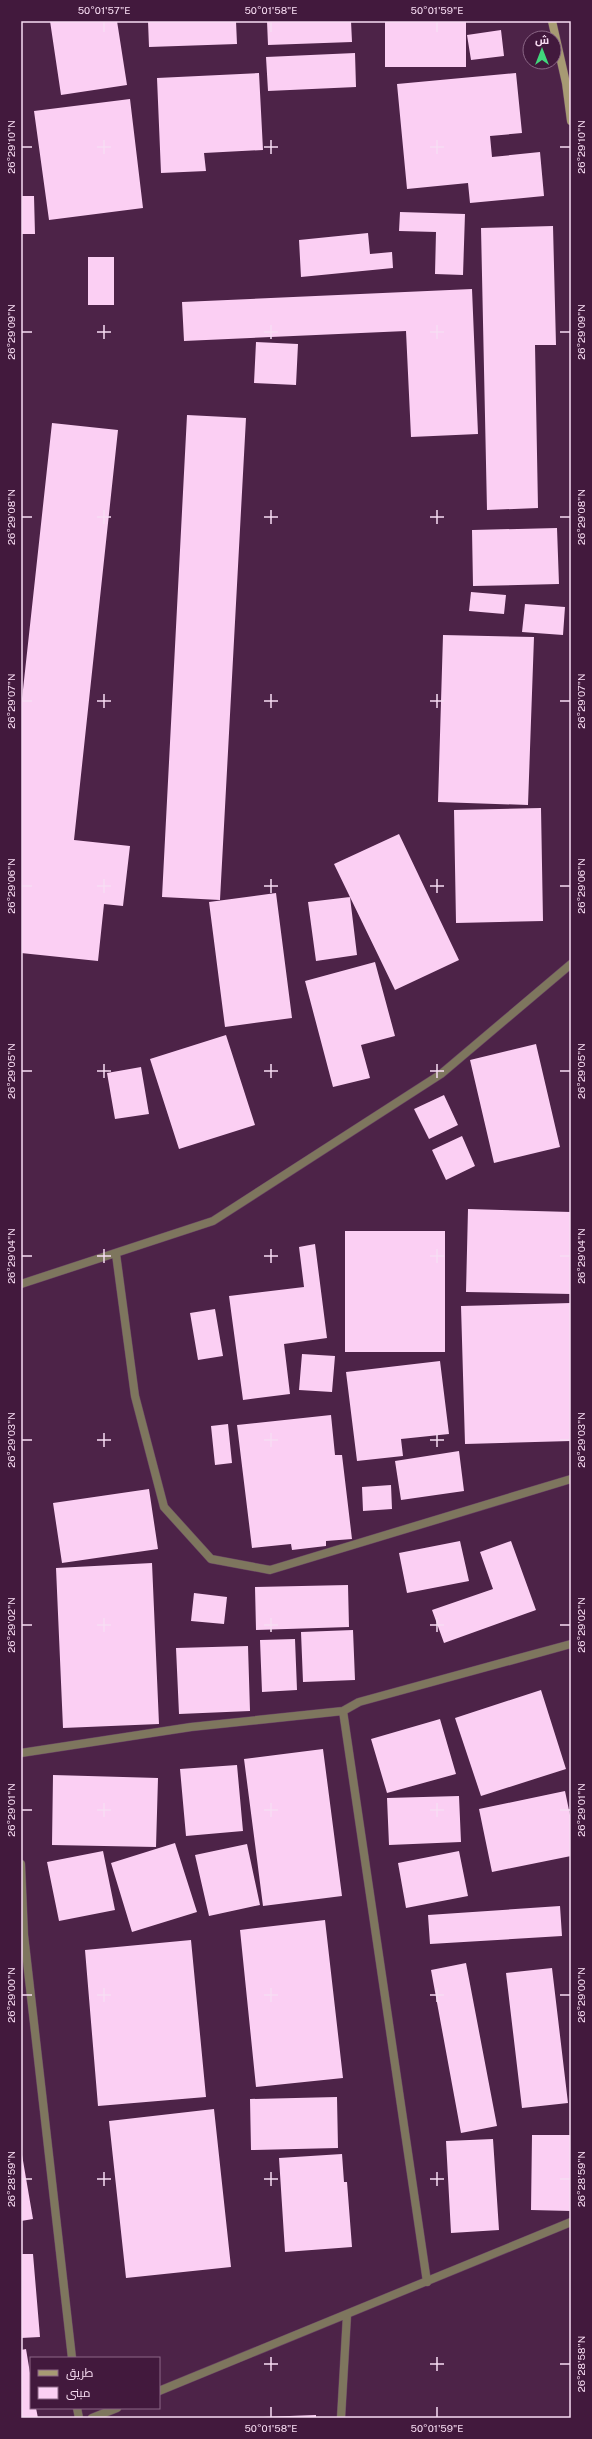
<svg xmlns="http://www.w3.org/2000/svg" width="592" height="2439" font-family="'Public Sans',Cairo,sans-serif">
  <rect width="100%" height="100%" fill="#4d2348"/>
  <path fill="#fbcff3" d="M50,21H117L127,85L61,95Z
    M148,21H236L237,44L149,47Z
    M267,21H351L352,42L268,45Z
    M385,21H466V67H385Z
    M501,30L504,56L471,60L467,35Z
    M355,53L356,87L268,91L266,57Z
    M259,73L263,150L204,153L206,171L161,173L157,78Z
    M516,73L522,133L490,136L492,157L540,152L544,196L470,203L468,183L407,189L397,84Z
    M130,99L143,208L49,220L34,111Z
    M21,196H34L35,234H21Z
    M400,212L465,214L463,275L435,274L436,232L399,231Z
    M553,226L556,345H535L538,508L487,510L481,228Z
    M368,233L370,254L392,252L393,268L301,277L299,240Z
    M88,257H114V305H88Z
    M472,289L478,434L411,437L406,331L184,341L182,302Z
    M256,342L298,344L296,385L254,383Z
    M187,415L246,418L220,900L162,897Z
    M52,423L118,430L74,840L130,846L123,906L104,904L98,961L21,953V708Z
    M557,528L559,584L473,586L472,530Z
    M471,592L506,595L504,614L469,611Z
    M525,604L565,607L563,635L522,632Z
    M443,635L534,637L528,805L438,802Z
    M541,808L543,921L456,923L454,810Z
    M399,834L459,960L395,990L334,864Z
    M276,893L292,1018L225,1027L209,902Z
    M350,897L357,955L316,961L308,902Z
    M375,962L395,1036L361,1045L370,1078L333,1087L305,981Z
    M226,1035L255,1125L179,1149L150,1059Z
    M536,1044L560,1147L494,1163L470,1060Z
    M141,1067L149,1114L115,1119L107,1073Z
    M444,1095L458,1125L429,1139L414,1109Z
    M462,1136L475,1166L446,1180L432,1150Z
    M468,1209L571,1212V1294L466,1292Z
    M345,1231H445V1352H345Z
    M315,1244L327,1338L284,1344L290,1394L243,1400L229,1296L304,1287L299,1247Z
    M571,1303V1441L465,1444L461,1306Z
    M215,1309L223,1356L198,1360L190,1313Z
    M302,1354L335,1356L332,1392L299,1390Z
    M440,1361L449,1434L401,1439L403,1456L357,1461L346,1372Z
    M331,1415L335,1455H342L352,1539L326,1541V1546L292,1550L291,1544L252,1548L237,1425Z
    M228,1424L232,1463L215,1465L211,1426Z
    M459,1451L464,1491L401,1500L395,1461Z
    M391,1485L392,1509L363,1511L362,1487Z
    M149,1489L158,1549L62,1563L53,1503Z
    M460,1541L469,1581L407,1593L399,1553Z
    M511,1541L536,1610L444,1643L432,1610L493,1589L480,1552Z
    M152,1563L159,1724L63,1728L56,1568Z
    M348,1585L349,1627L256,1630L255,1587Z
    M194,1593L227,1597L224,1624L191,1621Z
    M353,1630L355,1680L303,1682L301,1632Z
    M295,1639L297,1690L262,1692L260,1640Z
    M248,1646L250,1711L179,1714L176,1648Z
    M541,1690L566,1769L481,1796L455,1718Z
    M440,1719L456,1774L387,1793L371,1739Z
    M323,1749L342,1896L263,1906L244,1759Z
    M237,1765L243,1831L186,1836L180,1769Z
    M53,1775L158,1778L156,1847L52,1845Z
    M565,1791L571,1820V1856L492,1872L479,1809Z
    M459,1796L461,1842L389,1845L387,1798Z
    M175,1843L197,1912L132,1932L111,1863Z
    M247,1844L260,1905L209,1916L195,1855Z
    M103,1851L115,1910L59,1921L47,1862Z
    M459,1851L468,1896L406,1908L398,1863Z
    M560,1906L562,1936L430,1944L428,1915Z
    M325,1920L343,2078L256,2087L240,1930Z
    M191,1940L206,2097L98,2106L85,1950Z
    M466,1963L497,2126L461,2133L431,1970Z
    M552,1968L568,2103L522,2108L506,1973Z
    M337,2097L338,2148L251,2150L250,2099Z
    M214,2109L231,2267L126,2278L109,2121Z
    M532,2135H571V2211L531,2210Z
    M493,2139L499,2230L451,2233L446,2141Z
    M21,2149L33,2219L21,2221Z
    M342,2154L344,2182H347L352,2247L285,2252L279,2158Z
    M21,2254H33L40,2337L21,2338Z
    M26,2349L31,2379V2408H36L38,2418H21V2350Z
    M316,2415V2418H263V2417Z"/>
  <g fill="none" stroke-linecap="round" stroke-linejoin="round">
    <g stroke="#684163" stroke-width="9">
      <path id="street" d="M116,1254L135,1396L164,1507L211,1559L270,1570L571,1479
        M21,1284L213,1221L441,1074L571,964
        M343,1711L427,2282
        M21,1753L191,1727L343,1711L359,1702L571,1644
        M21,1864L24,1935L72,2358
        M159,2391L571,2222
        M77,2408L79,2418
        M92,2418L117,2408
        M341,2418L347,2315"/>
    </g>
    <g stroke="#684163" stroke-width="9">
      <path id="secondary" d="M552,21L566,83L571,121"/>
    </g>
    <use href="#street" stroke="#7e765e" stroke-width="8"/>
    <use href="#secondary" stroke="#a79a73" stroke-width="8"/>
  </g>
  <path fill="none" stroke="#f8ddf3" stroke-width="1.5" d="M104,22V32M271,22V32M437,22V32M104,140V154M271,140V154M437,140V154M22,147H32M97,147H111M264,147H278M430,147H444M560,147H570M104,325V339M271,325V339M437,325V339M22,332H32M97,332H111M264,332H278M430,332H444M560,332H570M104,510V524M271,510V524M437,510V524M22,517H32M97,517H111M264,517H278M430,517H444M560,517H570M104,694V708M271,694V708M437,694V708M22,701H32M97,701H111M264,701H278M430,701H444M560,701H570M104,879V893M271,879V893M437,879V893M22,886H32M97,886H111M264,886H278M430,886H444M560,886H570M104,1064V1078M271,1064V1078M437,1064V1078M22,1071H32M97,1071H111M264,1071H278M430,1071H444M560,1071H570M104,1249V1263M271,1249V1263M437,1249V1263M22,1256H32M97,1256H111M264,1256H278M430,1256H444M560,1256H570M104,1433V1447M271,1433V1447M437,1433V1447M22,1440H32M97,1440H111M264,1440H278M430,1440H444M560,1440H570M104,1618V1632M271,1618V1632M437,1618V1632M22,1625H32M97,1625H111M264,1625H278M430,1625H444M560,1625H570M104,1803V1817M271,1803V1817M437,1803V1817M22,1810H32M97,1810H111M264,1810H278M430,1810H444M560,1810H570M104,1988V2002M271,1988V2002M437,1988V2002M22,1995H32M97,1995H111M264,1995H278M430,1995H444M560,1995H570M104,2172V2186M271,2172V2186M437,2172V2186M22,2179H32M97,2179H111M264,2179H278M430,2179H444M560,2179H570M271,2357V2371M437,2357V2371M264,2364H278M430,2364H444M560,2364H570M271,2407V2417M437,2407V2417"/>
  <rect width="592" height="2439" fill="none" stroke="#42193d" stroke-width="44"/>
  <rect x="30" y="2357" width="130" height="52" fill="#42193d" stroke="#8b6786"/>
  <rect x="38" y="2370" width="20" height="6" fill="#a79a73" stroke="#8b6786"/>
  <text x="66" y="2377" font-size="12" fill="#f8ddf3">طريق</text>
  <rect x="38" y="2387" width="20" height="12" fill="#fbcff3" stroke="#8b6786"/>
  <text x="66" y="2397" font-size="12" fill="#f8ddf3">مبنى</text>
  <g transform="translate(542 50)"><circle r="19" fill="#42193d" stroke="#8b6786"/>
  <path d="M0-3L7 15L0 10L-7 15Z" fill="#41d77c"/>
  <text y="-6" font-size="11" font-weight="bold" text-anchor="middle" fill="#f8ddf3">ش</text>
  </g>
  <rect x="22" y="22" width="548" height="2395" fill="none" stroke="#f8ddf3" stroke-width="1.5"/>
  <g font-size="10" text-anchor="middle" fill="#f8ddf3">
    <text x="104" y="14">50°01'57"E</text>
    <text x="271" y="14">50°01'58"E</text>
    <text x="437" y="14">50°01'59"E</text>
    <text transform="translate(11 147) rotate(-90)" y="4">26°29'10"N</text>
    <text transform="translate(581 147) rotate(-90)" y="4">26°29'10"N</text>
    <text transform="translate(11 332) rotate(-90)" y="4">26°29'09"N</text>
    <text transform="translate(581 332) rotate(-90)" y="4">26°29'09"N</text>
    <text transform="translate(11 517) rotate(-90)" y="4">26°29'08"N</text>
    <text transform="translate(581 517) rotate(-90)" y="4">26°29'08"N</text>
    <text transform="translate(11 701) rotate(-90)" y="4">26°29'07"N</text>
    <text transform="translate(581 701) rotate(-90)" y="4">26°29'07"N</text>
    <text transform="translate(11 886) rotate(-90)" y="4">26°29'06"N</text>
    <text transform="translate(581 886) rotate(-90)" y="4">26°29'06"N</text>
    <text transform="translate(11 1071) rotate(-90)" y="4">26°29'05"N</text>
    <text transform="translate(581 1071) rotate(-90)" y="4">26°29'05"N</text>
    <text transform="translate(11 1256) rotate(-90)" y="4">26°29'04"N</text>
    <text transform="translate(581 1256) rotate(-90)" y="4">26°29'04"N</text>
    <text transform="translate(11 1440) rotate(-90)" y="4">26°29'03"N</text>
    <text transform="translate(581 1440) rotate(-90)" y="4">26°29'03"N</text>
    <text transform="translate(11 1625) rotate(-90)" y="4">26°29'02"N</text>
    <text transform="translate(581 1625) rotate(-90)" y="4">26°29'02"N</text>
    <text transform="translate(11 1810) rotate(-90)" y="4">26°29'01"N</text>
    <text transform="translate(581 1810) rotate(-90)" y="4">26°29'01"N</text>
    <text transform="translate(11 1995) rotate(-90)" y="4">26°29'00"N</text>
    <text transform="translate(581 1995) rotate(-90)" y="4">26°29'00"N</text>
    <text transform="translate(11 2179) rotate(-90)" y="4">26°28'59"N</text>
    <text transform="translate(581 2179) rotate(-90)" y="4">26°28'59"N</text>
    <text transform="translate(581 2364) rotate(-90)" y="4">26°28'58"N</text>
    <text x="271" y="2432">50°01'58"E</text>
    <text x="437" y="2432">50°01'59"E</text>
  </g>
</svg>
